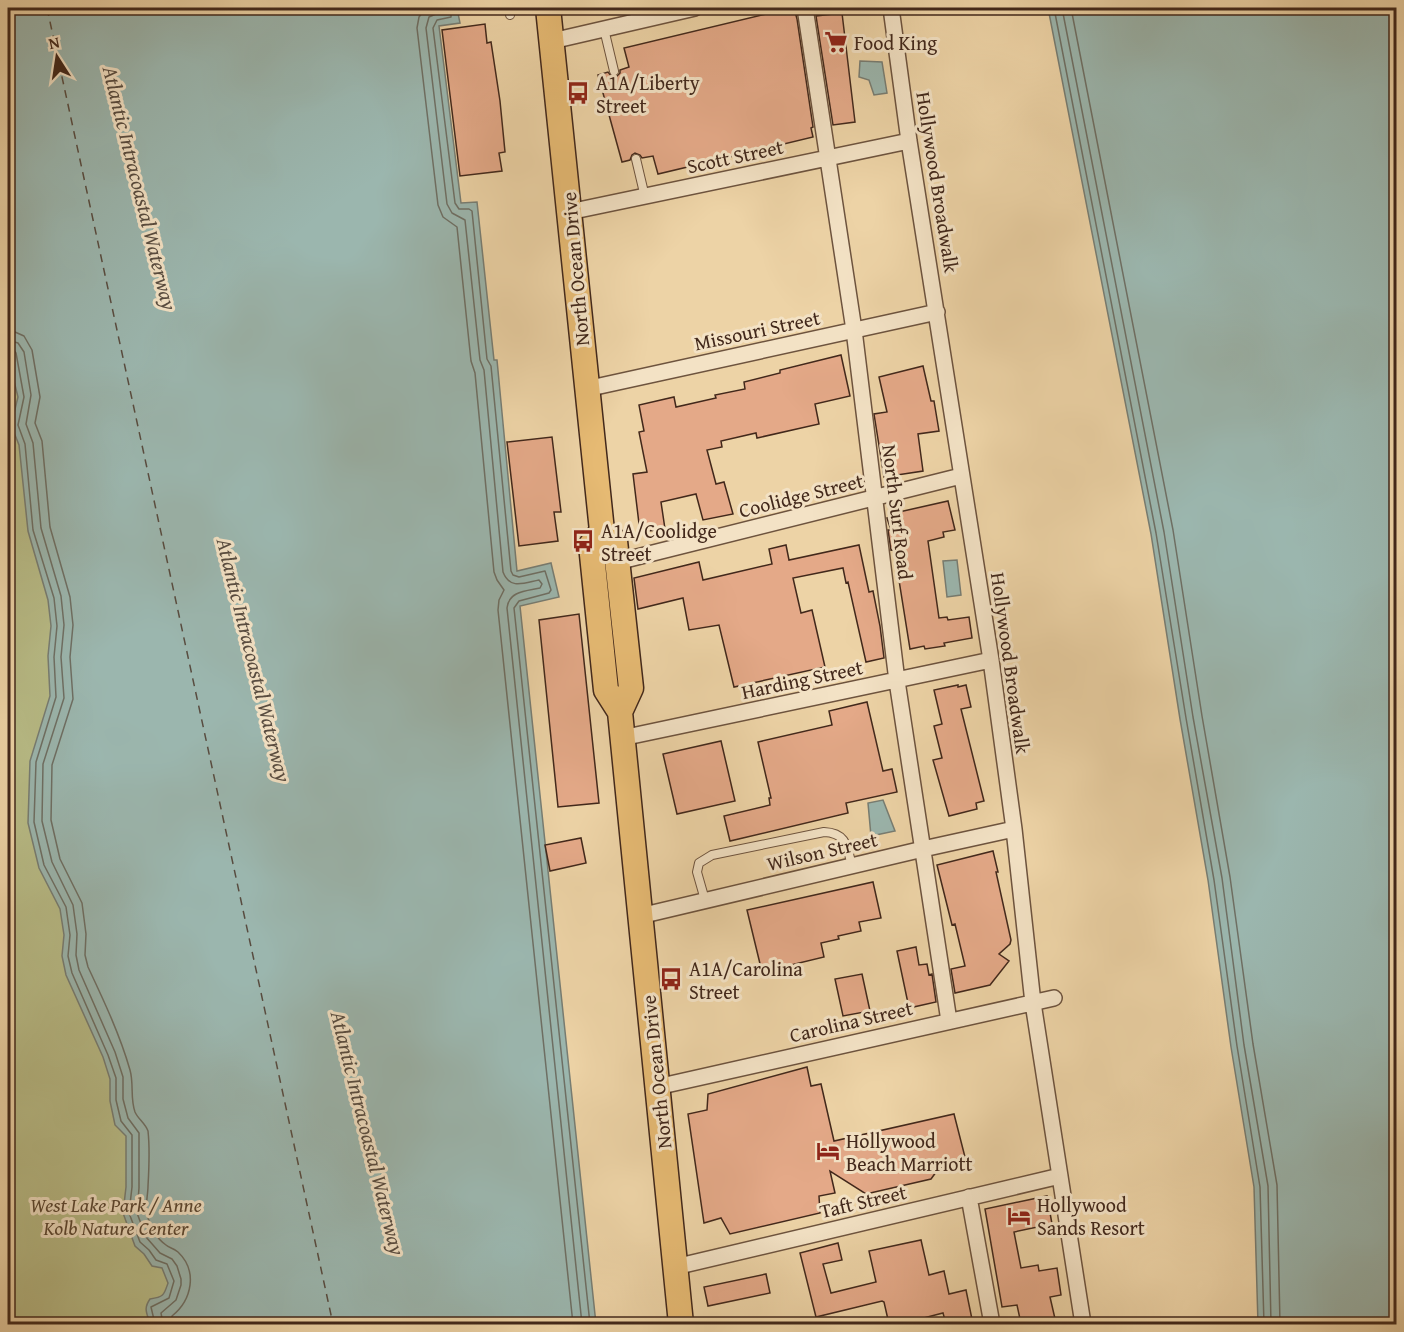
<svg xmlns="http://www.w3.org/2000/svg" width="1404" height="1332" font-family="'Gentium Book Plus',serif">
  <rect width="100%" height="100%" fill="#edd3a6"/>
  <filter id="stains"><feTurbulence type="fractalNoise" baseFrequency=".00333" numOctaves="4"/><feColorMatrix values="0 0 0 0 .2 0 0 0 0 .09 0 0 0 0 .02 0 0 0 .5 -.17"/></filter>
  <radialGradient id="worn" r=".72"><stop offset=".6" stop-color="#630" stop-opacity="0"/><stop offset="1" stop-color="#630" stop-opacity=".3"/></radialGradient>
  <path fill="#b8bc87" stroke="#7d7251" stroke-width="1.5" d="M8,325L9,329L258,1324H8Z"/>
  <path fill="#9bb6ae" stroke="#777d73" stroke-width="1.5" d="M8,8H457L460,23L439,26L461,203L477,202L494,360H497L517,571L551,563L559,597L520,606L596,1324H150C147,1313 143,1309 150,1299C164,1297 164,1295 168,1283L162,1268L152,1266L144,1254L135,1246L123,1213L126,1187V1136L115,1125L110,1101V1079L103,1057L66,975L62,956L64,935L60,909L39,868L28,823L30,761L50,696L48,656L51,626L48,600L28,531L19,445L11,425L18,397L11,369L8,325Z
    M1048,8H1396V1324H1258L1254,1187L1231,1047L1208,880L1180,719L1151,534Z
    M860,61L882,62L887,93L874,95L869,80L859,77Z
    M957,560L961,595L947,597L943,561Z
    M883,800L895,831L871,836L868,803Z"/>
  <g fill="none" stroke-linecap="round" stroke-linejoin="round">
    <path stroke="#6e6f64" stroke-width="1.5" d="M426,8L419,17L417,28L438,205L443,217L457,227L471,361L475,373L494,572L497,580L504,590L499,600L498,610L573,1324
      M444,8L443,11L429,17L426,28L447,204L452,213L465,220L480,360L484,370L503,572C510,590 524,583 539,580L542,584L540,588C526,591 509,591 507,608L582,1324
      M451,8V17L437,20L433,28L455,203L459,209H469L472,211L487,359L491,366L511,571L513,575L519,577L545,571L551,590L549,593L519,601L514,608L590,1324
      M1054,8L1156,533L1186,718L1214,880L1237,1046L1260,1187L1264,1324
      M1062,8L1164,532L1193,717L1222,878L1244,1045L1268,1186L1271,1324
      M1071,8L1173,530L1202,716L1230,877L1253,1044L1277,1185L1280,1324
      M8,331L15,332L24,336L32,350L40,397L35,423L42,441L50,527L70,597L73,625L70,657L73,699L52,765L51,820L60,859L82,903L86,934L85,955L88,967C104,1001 120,1035 130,1070C134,1084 130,1098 135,1112C138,1119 145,1123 148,1131C150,1149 149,1169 148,1186C148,1195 145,1205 147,1214C150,1226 156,1238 166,1245C169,1248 174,1248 178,1252C198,1271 192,1300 172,1316V1324
      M8,340L18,343L24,352L31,395L26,424L33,443L41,528L61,596L64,625L61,657L64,698L43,764L42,821L52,862L73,905L77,934L76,955L79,970L115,1052L123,1077V1099L128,1118L139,1133V1188L137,1213L146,1237L160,1253L172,1259L177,1266L181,1279V1285L176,1300L161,1313L163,1324
      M8,348L13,349L16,353L24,397L18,425L25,444L33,530L54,598L57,626L54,657L56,697L36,762L34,822L44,865L66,907L70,935L68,956L72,973L108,1055L116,1078V1100L121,1121L132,1135V1187L129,1213L140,1242L149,1250L156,1260L167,1264L174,1281L169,1298L151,1307L155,1324"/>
    <path stroke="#584c40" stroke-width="1.5" stroke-dasharray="8 6" stroke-linecap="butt" d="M47,8L333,1324"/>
  </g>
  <path fill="#e4a988" stroke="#42281b" stroke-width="1.5" d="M791,8H794L797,19L813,127L811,128L813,137L658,174L653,156L642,158L640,155L635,153L632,155L630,160L622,162L598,75L608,72L612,77H616L620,73V70L629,67L624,48Z
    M842,13L855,122L833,125L816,16Z
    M485,24L487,43L491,42L500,101L505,152L499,153L502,171L460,176L442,30Z
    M841,355L850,396L815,404L819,424L757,438L756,433L721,441L722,447L707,450L716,484L724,482L733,514L703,520L696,494L661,502L665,529L640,532L633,474L647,472L639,432L644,431L639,405L674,397L676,407L716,398L715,395L745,389L744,382L780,373V370Z
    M923,366L931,401H934L939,431L918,434L923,471L884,477L874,414L887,412L879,377Z
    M552,437L561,512H554L558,541L519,546L507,442Z
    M948,501L955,530L943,532L944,537L928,541L939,618L947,617L948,620L969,617L972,638L944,643L945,646L925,649L924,646L910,649L894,549L891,550L888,530H891L887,518L900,514L899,512Z
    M786,545L789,560L859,545L869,592L873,591L880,626L884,658L866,662L848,582L846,583L843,568L793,578L801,613L812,610L825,667L734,687L719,625L689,630L683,598L638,609L634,578L699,562L703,580L772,564L769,549Z
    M579,614L599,803L558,807L539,620Z
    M958,685V687L966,685L971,707L961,709L984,801L976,803L977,809L949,816L933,760L942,758L934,726L942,724L934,690Z
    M867,702L883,771L892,769L897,792L846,803L848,813L730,841L724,816L770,805L769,798H771L758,742L832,725L829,711Z
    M721,741L735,801L677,814L663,754Z
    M581,838L586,863L550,871L545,845Z
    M993,851L998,872H996L1011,940L1010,944L999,954L1009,961L990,985L955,993L951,969L965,966L955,924L952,925L937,865Z
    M873,882L881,918L859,922L861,931L838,936L839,939L821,943L824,957L762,972L747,910Z
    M916,947L919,965L927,964L929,975L932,974L936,1002L909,1008L897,951Z
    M862,974L870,1011L843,1016L835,979Z
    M807,1067L811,1086L821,1084L834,1141L954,1114L966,1161L939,1168L931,1179L866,1194L830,1171L835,1193L819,1196L820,1213L730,1234L721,1218L704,1223L688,1114L707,1110L708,1094Z
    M1047,1196L1052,1224L1014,1232L1021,1268L1038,1265L1039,1271L1057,1268L1061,1295L1050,1297L1056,1323L1030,1324L1028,1318L1020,1319L1017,1305L1002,1307L985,1209Z
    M921,1240L929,1275L944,1271L949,1294L966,1290L973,1324H946L943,1313L908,1322V1324H889L884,1302L882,1301L816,1317L800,1253L838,1243L842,1260L823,1264L831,1293L876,1282L869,1251Z
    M766,1274L770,1293L708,1306L704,1287Z"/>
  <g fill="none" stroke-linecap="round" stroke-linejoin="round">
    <g stroke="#6d533e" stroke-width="10">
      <path id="lane" d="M509,8L510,15
        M604,29L614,71
        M636,159L645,197
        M705,900L697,872L699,863L712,855L824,832C847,833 847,847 852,866"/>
    </g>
    <g stroke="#6d533e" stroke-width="18">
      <path id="street" d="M805,8L854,330L897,681L949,1021
        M891,8L909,141L991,660L1014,829L1033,1003L1083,1324
        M552,41L695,8
        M569,212L909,141
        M586,389L937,312
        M617,562L961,476
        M622,738L991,660
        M640,916L923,849L1014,829
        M657,1087L1054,998
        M969,1197L992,1324
        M675,1267L1060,1176"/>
    </g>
    <g stroke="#42281b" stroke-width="27">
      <path id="primary" d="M548,8L602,531L591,545L606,690L620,712L681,1324
        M602,531L615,541L631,688L620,712"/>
    </g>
    <use href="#lane" stroke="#f3e2c5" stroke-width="8"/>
    <use href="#street" stroke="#f3e2c5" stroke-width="15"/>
    <use href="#primary" stroke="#e6ba73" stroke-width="24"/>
  </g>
  <defs>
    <g id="supermarket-bare" transform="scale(1.8)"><path d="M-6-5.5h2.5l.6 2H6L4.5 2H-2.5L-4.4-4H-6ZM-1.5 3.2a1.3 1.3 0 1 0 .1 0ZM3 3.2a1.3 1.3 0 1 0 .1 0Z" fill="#8f2418" stroke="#f3e2c5" stroke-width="2.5" paint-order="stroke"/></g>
    <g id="bus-bare" transform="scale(1.8)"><path d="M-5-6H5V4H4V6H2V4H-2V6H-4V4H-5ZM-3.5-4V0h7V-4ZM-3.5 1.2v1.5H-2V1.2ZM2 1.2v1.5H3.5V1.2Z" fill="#8f2418" stroke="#f3e2c5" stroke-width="2.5" paint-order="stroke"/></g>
    <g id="hotel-bare" transform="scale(1.8)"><path d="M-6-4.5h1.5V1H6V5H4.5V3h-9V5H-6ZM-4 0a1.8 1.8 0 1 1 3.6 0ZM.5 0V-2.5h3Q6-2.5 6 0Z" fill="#8f2418" stroke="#f3e2c5" stroke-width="2.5" paint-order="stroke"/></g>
  </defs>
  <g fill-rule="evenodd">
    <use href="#supermarket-bare" x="836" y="42"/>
    <use href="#bus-bare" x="578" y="93"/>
    <use href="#bus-bare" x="583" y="541"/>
    <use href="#bus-bare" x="671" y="979"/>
    <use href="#hotel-bare" x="828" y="1151"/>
    <use href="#hotel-bare" x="1019" y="1216"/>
  </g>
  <g text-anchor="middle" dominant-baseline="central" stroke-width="6" stroke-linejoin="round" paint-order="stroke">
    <g font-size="20" fill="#42281b" stroke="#f3e2c5" text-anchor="start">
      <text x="854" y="42">Food King</text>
      <text x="596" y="82">A1A/Liberty<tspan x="596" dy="23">Street</tspan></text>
      <text x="601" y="530">A1A/Coolidge<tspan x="601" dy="23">Street</tspan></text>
      <text x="689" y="968">A1A/Carolina<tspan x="689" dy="23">Street</tspan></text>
      <text x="846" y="1140">Hollywood<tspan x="846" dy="23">Beach Marriott</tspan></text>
      <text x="1037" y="1204">Hollywood<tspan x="1037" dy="23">Sands Resort</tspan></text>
    </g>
    <g font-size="20" fill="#42281b" stroke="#f3e2c5">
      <text transform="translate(735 156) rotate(-12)">Scott Street</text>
      <text transform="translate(938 182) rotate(81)">Hollywood Broadwalk</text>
      <text transform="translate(575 269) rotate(-95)">North Ocean Drive</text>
      <text transform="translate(757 330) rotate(-12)">Missouri Street</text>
      <text transform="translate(801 495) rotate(-14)">Coolidge Street</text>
      <text transform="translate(898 512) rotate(83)">North Surf Road</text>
      <text transform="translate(1011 663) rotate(82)">Hollywood Broadwalk</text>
      <text transform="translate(802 679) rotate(-12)">Harding Street</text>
      <text transform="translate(822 851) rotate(-13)">Wilson Street</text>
      <text transform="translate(851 1021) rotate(-13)">Carolina Street</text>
      <text transform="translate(656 1072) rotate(-96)">North Ocean Drive</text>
      <text transform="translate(863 1201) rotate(-13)">Taft Street</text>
    </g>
    <g font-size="20" font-style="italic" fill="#5a4631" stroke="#f3e2c5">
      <text x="116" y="1204">West Lake Park / Anne<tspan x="116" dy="23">Kolb Nature Center</tspan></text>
    </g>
    <g font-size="21" font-style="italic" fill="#584c40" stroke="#f3e2c5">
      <text transform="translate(140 188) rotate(76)">Atlantic Intracoastal Waterway</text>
      <text transform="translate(254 660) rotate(76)">Atlantic Intracoastal Waterway</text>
      <text transform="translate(368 1133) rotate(76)">Atlantic Intracoastal Waterway</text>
    </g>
  </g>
  <rect width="1404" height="1332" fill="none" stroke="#edd3a6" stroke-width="30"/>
  <rect x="9" y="9" width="1386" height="1314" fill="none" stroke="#42281b" stroke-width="3"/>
  <rect x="15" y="15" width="1374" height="1302" fill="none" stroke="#42281b" stroke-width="1.5"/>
  <g transform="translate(57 57) rotate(348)" stroke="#f3e2c5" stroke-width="4.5" paint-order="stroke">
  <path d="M0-4.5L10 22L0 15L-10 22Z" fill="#42281b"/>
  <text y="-9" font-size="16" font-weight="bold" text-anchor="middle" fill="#42281b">N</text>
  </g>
  <rect width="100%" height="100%" filter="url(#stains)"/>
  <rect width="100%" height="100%" fill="url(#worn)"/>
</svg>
